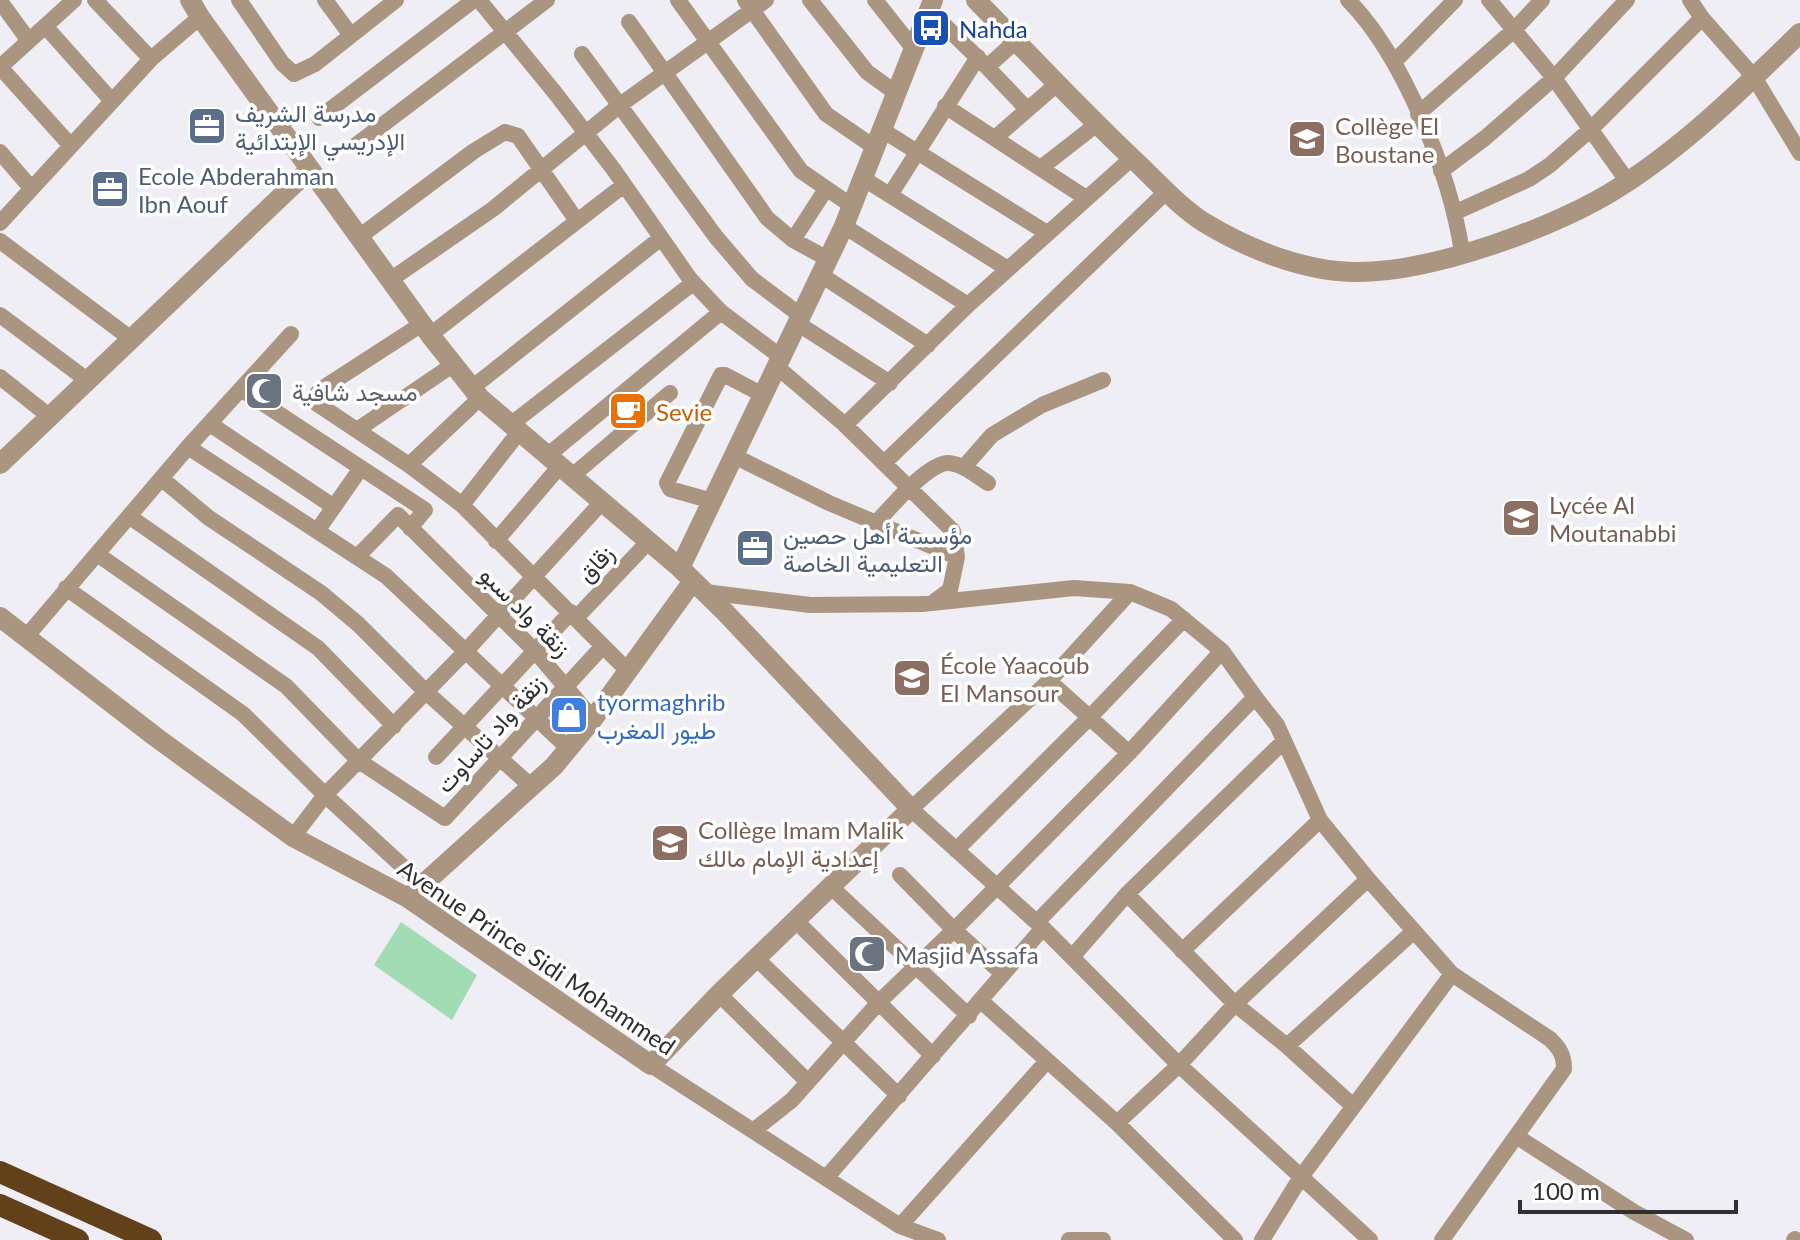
<svg xmlns="http://www.w3.org/2000/svg" width="1800" height="1240" font-family="Lato,Vazirmatn,sans-serif">
  <rect width="100%" height="100%" fill="#eeeef4"/>
  <path fill="#a2dcb4" d="M401,922L477,975L452,1020L374,965Z"/>
  <g fill="none" stroke-linecap="round" stroke-linejoin="round">
    <path stroke="#aa9581" stroke-width="16" d="M95,0L151,59
      M239,0L282,63L294,74L315,64L396,0
      M325,0L350,34
      M479,0L556,94L614,170L690,279L721,312L781,357
      M678,0L801,171L852,206
      M745,0L826,114L874,147
      M810,0L867,72L896,93
      M875,0L913,48
      M1348,0C1404,57 1450,174 1462,252
      M1489,0L1554,78L1628,182
      M1690,0L1702,18L1754,77L1800,153
      M0,1L29,41
      M929,10L987,67L1016,41
      M629,22L767,218L793,240L828,259
      M45,26L112,101
      M582,54L716,237L752,279L800,315
      M1394,62L1455,0
      M0,67L71,146
      M0,67L74,0
      M987,67L1026,108
      M945,106L1086,198
      M1418,114L1514,30L1542,0
      M319,118L474,0
      M882,130L1047,233
      M995,138L1057,84
      M356,145L547,0
      M0,152L31,188
      M1042,167L1097,124
      M1441,171L1485,138L1554,78L1627,0
      M864,179L1008,269
      M890,195L978,57
      M1456,212L1529,179L1550,165L1591,129L1702,18
      M0,223L151,59L200,17
      M844,226L968,305
      M359,237L474,151L505,132L518,136L577,221
      M793,240L826,189
      M0,241L130,338
      M821,275L928,345
      M390,280L493,209L620,105L766,0
      M0,315L87,380
      M797,323L890,383
      M422,324L320,390L315,396L316,403L409,465L462,505L628,671
      M430,335L624,185
      M777,367L844,424L953,531L957,557L950,590L935,601
      M0,377L49,416
      M473,387L661,238
      M241,389L425,510L410,528
      M210,424L334,507
      M510,425L693,283
      M845,425L968,305L1132,158
      M357,430L454,364
      M188,447L386,576L569,749
      M547,456L721,312
      M734,456L829,503L957,557
      M884,463L1166,192
      M409,465L480,398
      M964,467L992,435L1042,405L1103,380
      M572,476L670,393
      M162,479L209,518L321,593L358,624L426,692L532,787
      M712,501L670,489L667,483L721,375H725L763,395
      M462,505L519,432
      M130,517L318,648L394,726
      M876,523C890,508 928,462 949,463C963,464 977,476 988,483
      M317,531L361,468
      M496,541L560,466
      M97,554L286,686L359,761L445,818L603,646
      M357,557L398,515L535,651L593,719
      M66,588L243,714L325,795L423,885
      M705,592L810,605L922,604L1074,588L1130,592L1171,609L1222,651L1255,697L1037,922
      M1130,592L1049,681L911,809L1043,928L1179,1065L1370,1240
      M576,618L649,541
      M26,637L188,447L291,334
      M1049,681L1129,753
      M1255,697L1277,725L1320,820
      M436,757L571,612
      M293,837L325,795L465,652L603,501
      M956,850L1090,717L1184,619
      M900,875L954,930L1003,974
      M830,886L969,1016
      M1127,894L1284,741
      M795,920L933,1056
      M1182,951L1320,820L1368,879L1452,974L1550,1039C1560,1049 1564,1055 1564,1069L1442,1240
      M1072,957L1127,894L1235,1004L1287,1046L1353,1106
      M757,959L899,1096
      M719,994L808,1082
      M981,1001L1117,1123L1235,1240
      M1287,1046L1413,932
      M651,1065L900,1226L938,1240
      M1117,1123L1179,1065L1235,1004L1368,879
      M753,1131L792,1100L880,1001L954,930L1129,753L1222,651
      M1516,1136L1634,1212L1686,1240
      M826,1178L1043,928
      M900,1226L1047,1061
      M1069,1240H1103
      M1262,1240L1301,1177L1452,974
      M1794,1240L1795,1239"/>
    <path stroke="#aa9581" stroke-width="20" d="M976,0C1028,53 1079,108 1133,159C1157,181 1178,206 1205,223C1248,249 1303,271 1353,272C1428,274 1559,227 1621,186C1687,144 1744,87 1800,33
      M0,464L310,169
      M680,568L844,226L933,0
      M0,617L157,738L293,837L408,898L651,1065L719,994L911,809L723,610L680,568L480,398L430,335L200,17L190,0
      M408,898L554,766L593,719L693,581"/>
    <path stroke="#62401a" stroke-width="22" d="M0,1172L151,1240
      M0,1205L78,1240"/>
  </g>
  <defs>
    <g id="bus-square" transform="scale(2)"><rect x="-9" y="-9" width="18" height="18" rx="4" fill="#1a4fb4" stroke="#fff"/><path d="M-5-6H5V4H4V6H2V4H-2V6H-4V4H-5ZM-3.5-4V0h7V-4ZM-3.5 1.2v1.5H-2V1.2ZM2 1.2v1.5H3.5V1.2Z" fill="#fff"/></g>
    <g id="office-square" transform="scale(2)"><rect x="-9" y="-9" width="18" height="18" rx="4" fill="#5c6f8a" stroke="#fff"/><path d="M-6-3h4V-5.5h4V-3h4V5H-6ZM-1-4.5V-3h2v-1.5ZM-6 0V1H6V0Z" fill="#fff"/></g>
    <g id="school-square" transform="scale(2)"><rect x="-9" y="-9" width="18" height="18" rx="4" fill="#8d6e63" stroke="#fff"/><path d="M0-5L7-2L0 1L-7-2ZM-4 1L0 2.5L4 1V4Q0 6-4 4Z" fill="#fff"/></g>
    <g id="mosque-square" transform="scale(2)"><rect x="-9" y="-9" width="18" height="18" rx="4" fill="#6b7280" stroke="#fff"/><path d="M3.5-4.9A6 6 0 1 0 3.5 4.9A5 5 0 1 1 3.5-4.9Z" fill="#fff"/></g>
    <g id="cafe-square" transform="scale(2)"><rect x="-9" y="-9" width="18" height="18" rx="4" fill="#e8710a" stroke="#fff"/><path d="M-5.5-4.5H6V0H3Q3 3.5 0 3.5H-2.5Q-5.5 3.5-5.5 0ZM3-3.2v2h1.7v-2ZM-6 4.5H4V6H-6Z" fill="#fff"/></g>
    <g id="shop-square" transform="scale(2)"><rect x="-9" y="-9" width="18" height="18" rx="4" fill="#3f7fe0" stroke="#fff"/><path d="M-5-2.5h2.3a2.7 3.5 0 0 1 5.4 0H5L5.5 6h-11ZM-1.5-2.5h3a1.5 2.3 0 0 0-3 0Z" fill="#fff"/></g>
  </defs>
  <g fill-rule="evenodd">
    <use href="#bus-square" x="931" y="28"/>
    <use href="#office-square" x="207" y="126"/>
    <use href="#school-square" x="1307" y="139"/>
    <use href="#office-square" x="110" y="189"/>
    <use href="#mosque-square" x="264" y="391"/>
    <use href="#cafe-square" x="628" y="411"/>
    <use href="#school-square" x="1521" y="518"/>
    <use href="#office-square" x="755" y="548"/>
    <use href="#school-square" x="912" y="678"/>
    <use href="#shop-square" x="569" y="715"/>
    <use href="#school-square" x="670" y="843"/>
    <use href="#mosque-square" x="867" y="954"/>
  </g>
  <g text-anchor="middle" dominant-baseline="central" stroke-width="7" stroke-linejoin="round" paint-order="stroke">
    <g font-size="24" fill="#164399" stroke="#fff" text-anchor="start">
      <text x="959" y="28">Nahda</text>
    </g>
    <g font-size="24" fill="#4e5e75" stroke="#fff" text-anchor="start">
      <text x="235" y="112">مدرسة الشريف<tspan x="235" dy="28">الإدريسي الإبتدائية</tspan></text>
      <text x="138" y="175">Ecole Abderahman<tspan x="138" dy="28">Ibn Aouf</tspan></text>
      <text x="783" y="534">مؤسسة أهل حصين<tspan x="783" dy="28">التعليمية الخاصة</tspan></text>
    </g>
    <g font-size="24" fill="#785e54" stroke="#fff" text-anchor="start">
      <text x="1335" y="125">Collège El<tspan x="1335" dy="28">Boustane</tspan></text>
      <text x="1549" y="504">Lycée Al<tspan x="1549" dy="28">Moutanabbi</tspan></text>
      <text x="940" y="664">École Yaacoub<tspan x="940" dy="28">El Mansour</tspan></text>
      <text x="698" y="829">Collège Imam Malik<tspan x="698" dy="28">إعدادية الإمام مالك</tspan></text>
    </g>
    <g font-size="24" fill="#5b616d" stroke="#fff" text-anchor="start">
      <text x="292" y="391">مسجد شافية</text>
      <text x="895" y="954">Masjid Assafa</text>
    </g>
    <g font-size="24" fill="#c56008" stroke="#fff" text-anchor="start">
      <text x="656" y="411">Sevie</text>
    </g>
    <g font-size="24" fill="#303032" stroke="#fff">
      <text transform="translate(595 563) rotate(-47)">زقاق</text>
      <text transform="translate(526 611) rotate(45)">زنقة واد سبو</text>
      <text transform="translate(490 733) rotate(-48)">زنقة واد تاساوت</text>
      <text transform="translate(537 957) rotate(34)">Avenue Prince Sidi Mohammed</text>
    </g>
    <g font-size="24" fill="#366cbe" stroke="#fff" text-anchor="start">
      <text x="597" y="701">tyormaghrib<tspan x="597" dy="28">طيور المغرب</tspan></text>
    </g>
  </g>
  <path d="M1520 1200v12h216v-12" fill="none" stroke="#303032" stroke-width="4"/>
  <text x="1532" y="1200" font-size="24" fill="#303032" stroke="#ffffff" stroke-width="6" paint-order="stroke">100 m</text>
</svg>
